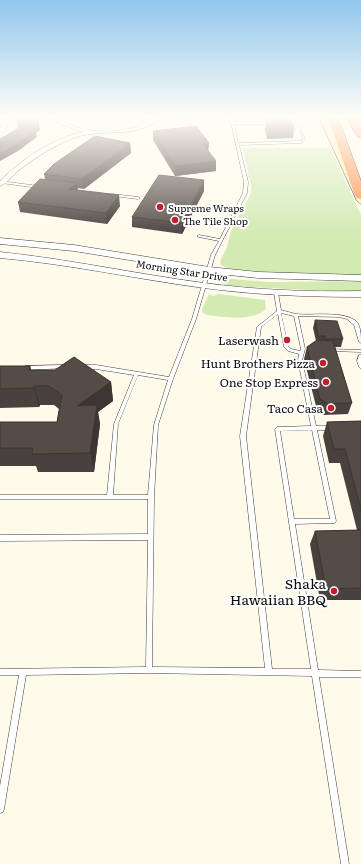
<svg xmlns="http://www.w3.org/2000/svg" width="361" height="864" font-family="Literata,serif">
  <rect width="100%" height="100%" fill="#fffaea"/>
  <path fill="#d3eab3" d="M250,148H330L361,215V275C336,275 237,277 221,265L220,262L227,247L231,231L251,193V186L243,149Z
    M219,278L269,282L361,281V291H330L231,286L224,284L218,280Z
    M209,294L213,296L218,294L265,300L266,309C252,322 224,317 207,315L203,313L202,309Z"/>
  <g fill="none" stroke-linecap="round" stroke-linejoin="round">
    <g stroke="#3f3f3f" stroke-width="1">
      <path id="service" d="M230,117H232L233,122H272L273,123L272,124H234L238,143L301,141L303,140L301,132L292,126L285,125L286,123C298,125 302,129 305,140L302,143L239,145L248,182L247,193L215,255L196,319L173,379L158,425L154,497L152,667L265,668L240,436L257,327L277,311L274,293L276,292L278,293L281,310C286,311 291,313 296,314C313,316 344,310 357,322C361,327 361,337 361,343L359,342L354,325L347,319L339,317L298,316L305,349L302,360L316,426H330L332,428L330,430H317L336,521L335,523H333L295,524L318,670L361,671V677H319L349,864H341L312,676L149,673L26,675L4,809L3,812L0,813V786L19,675H0V669L146,667L148,540L0,541V535L148,534V499H0V495H107L114,424L134,375L96,369H83L81,367L83,365H96L169,377L192,319L211,255L219,241L199,237L197,236L199,235L220,239L243,193L244,182ZM281,313L294,316L301,349L300,351L291,349L288,346ZM278,314L284,347L288,351L299,354L298,360L311,426L277,427L275,429L311,669H272L246,436L261,327ZM138,375L168,380L154,425L148,495H113L118,424ZM312,430L330,519H294L280,431Z
        M0,181L39,186L41,187L39,188L1,183H0Z
        M112,194L138,197L140,198L138,199L113,196H112Z
        M328,349L361,350V352L330,351H328Z
        M359,355H361V369L359,367L357,361Z
        M65,365L67,366V368L25,370L23,368L25,366Z"/>
    </g>
    <g stroke="#3f3f3f" stroke-width="1">
      <path id="minor" d="M0,117H5L8,124L3,134L0,136V129L2,124Z
        M53,117H58C78,134 111,134 136,127C144,124 153,116 162,117C137,140 104,128 77,137C56,144 36,157 19,170C13,175 7,183 0,186V181C22,159 53,138 83,132L62,125Z"/>
    </g>
    <g stroke="#3f3f3f" stroke-width="1">
      <path id="tertiary" d="M0,238L74,245L209,267L258,272L361,275V281L258,278L209,273L74,251L0,244Z
        M0,252C68,259 136,274 204,283C256,290 308,292 361,291V297C308,297 256,295 204,288C136,279 69,264 0,258Z"/>
    </g>
    <g stroke="#2e2e2e" stroke-width="1">
      <path id="secondary" d="M319,117H327L361,191V204L357,201Z"/>
    </g>
    <g stroke="#1d1d1d" stroke-width="1">
      <path id="motorway" d="M328,117H338L361,181V199L357,198L355,196Z
        M346,117H355L361,127V138L358,137Z"/>
    </g>
    <use href="#service" fill="#fff" fill-rule="evenodd"/>
    <use href="#minor" fill="#fff" fill-rule="evenodd"/>
    <use href="#tertiary" fill="#fff" fill-rule="evenodd"/>
    <use href="#secondary" fill="#fff0a5" fill-rule="evenodd"/>
    <use href="#motorway" fill="#fa934d" fill-rule="evenodd"/>
  </g>
  <path fill="#49413e" d="M266,119L294,129L293,138L267,139L265,129Z
    M153,131L209,143L208,150L216,171L175,176L153,140Z
    M130,143L131,153L84,189L77,188L78,190L120,206L107,224L20,212L18,202L45,179L44,174Z
    M204,191L182,234L132,227V217Z
    M315,320L343,339L341,347H335L352,403L348,414L324,415L317,410L304,359L307,347L316,341L313,328Z
    M0,366H30L31,370L111,382L113,401L98,412L100,424L94,472H38L36,466H0V422H57L59,409L54,405H40L39,407L0,408Z
    M361,421V600H320L310,544L315,531L357,530L340,463H329L323,436L327,422Z"/>
  <path fill="#3c3532" d="M39,124L40,130L36,133L37,137L18,151L0,161V154Z
    M130,143L131,153L84,189L82,179Z
    M209,143L208,153L203,144Z
    M216,161V171L175,176V166Z
    M204,180V191L182,234V223Z
    M77,183L78,194L69,189Z
    M119,195L120,206L107,224L106,213Z
    M30,366L35,385L34,386L40,405L39,407L29,370Z
    M111,382L113,401L98,412L100,424L94,472L90,453L77,406Z"/>
  <path fill="#554c48" stroke="#3c3532" d="M17,117H37L39,124L31,129L36,130L17,144L0,154V139L19,128Z
    M266,119H290L294,129H268Z
    M196,126L209,143L203,144L216,161L175,166L153,131Z
    M95,136L130,143L82,179L44,174L54,164Z
    M159,175L204,180L182,223L132,217Z
    M40,179L77,183L69,189L119,195L106,213L18,202Z
    M315,320L337,321L343,339H322L326,336H318Z
    M317,340L333,341L352,403L328,404L320,399L307,347Z
    M74,357L111,382L77,406L97,405L90,453L32,454L33,448H0V422H57L62,395L49,386H34L33,388L0,389V366H30L29,370H55Z
    M361,421V509L345,449H334L327,422Z
    M361,530V588L326,589L315,531Z"/>
  <linearGradient id="sky" x2="0" y2="1"><stop stop-color="#90c6ee"/><stop offset="0.49" stop-color="#fffdf6"/><stop offset="1" stop-color="#fffdf6" stop-opacity="0"/></linearGradient>
  <rect width="361" height="238" fill="url(#sky)"/>
  <g fill="#c11f2f" stroke="#fff" stroke-width="1.5">
    <circle cx="160" cy="207" r="4"/>
    <circle cx="175" cy="220" r="4"/>
    <circle cx="287" cy="340" r="4"/>
    <circle cx="323" cy="363" r="4"/>
    <circle cx="326" cy="382" r="4"/>
    <circle cx="331" cy="408" r="4"/>
    <circle cx="334" cy="591" r="4"/>
  </g>
  <g text-anchor="middle" dominant-baseline="central" stroke-width="4" stroke-linejoin="round" paint-order="stroke">
    <g font-size="10" fill="#0c0c0c" stroke="#fff" text-anchor="start">
      <text x="168" y="207">Supreme Wraps</text>
      <text x="183" y="220">The Tile Shop</text>
    </g>
    <g font-size="10" fill="#0c0c0c" stroke="#fff">
      <text transform="translate(182 270) rotate(9)">Morning Star Drive</text>
    </g>
    <g font-size="12" fill="#0c0c0c" stroke="#fff" text-anchor="end">
      <text x="279" y="340">Laserwash</text>
      <text x="315" y="363">Hunt Brothers Pizza</text>
      <text x="318" y="382">One Stop Express</text>
      <text x="323" y="408">Taco Casa</text>
    </g>
    <g font-size="14" fill="#0c0c0c" stroke="#fff" text-anchor="end">
      <text x="326" y="583">Shaka<tspan x="326" dy="16">Hawaiian BBQ</tspan></text>
    </g>
  </g>
</svg>
